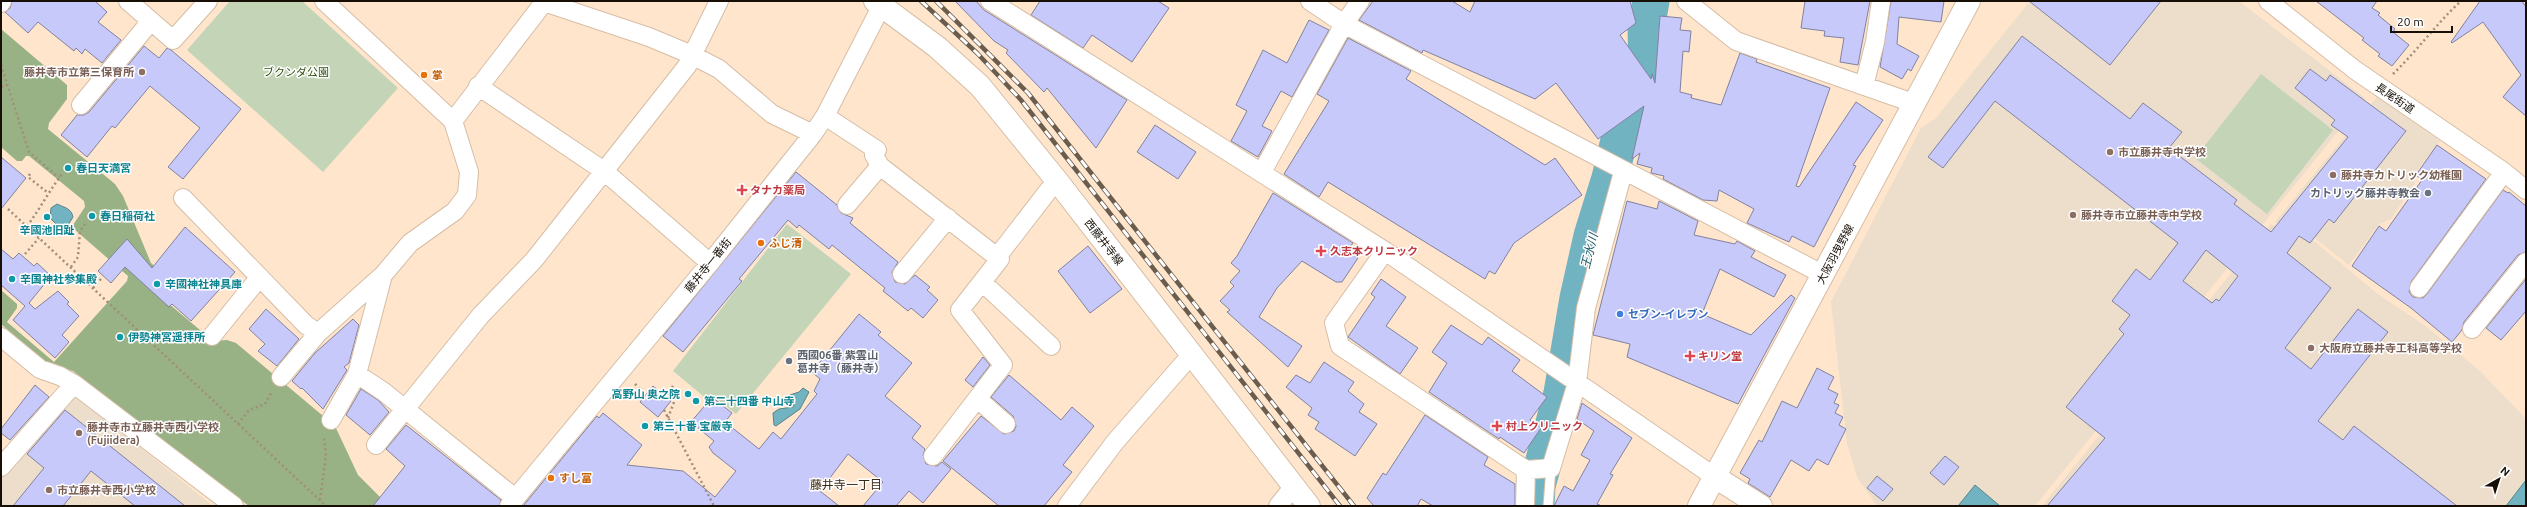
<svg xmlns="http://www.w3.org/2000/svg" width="2527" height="507" font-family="Ubuntu,'Noto Sans JP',sans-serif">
  <rect width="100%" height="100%" fill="#ffe5cc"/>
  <path fill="#ecdecb" d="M2030,1H2239L2365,98L2035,506H1877L1857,477L1847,444L1831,302L1921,128L1935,119Z
    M2377,97L2440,141L2412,177L2415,183L2391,219L2379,224L2349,265L2316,239L2275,222Z
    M2271,224L2314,241L2378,294L2424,325L2479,370L2526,419V506H2042Z
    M72,393L213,506H1V472Z"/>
  <path fill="#c3d4b7" d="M230,1H302L398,88L323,172L187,50Z
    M2261,74L2333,130L2267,214L2195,158Z
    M787,224L851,274L736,414L712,395L708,400L673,371Z"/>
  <path fill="#98b285" d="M1,29L67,85V99L49,123L48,129L115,184L123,196L151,263L174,283L168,303L213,341L227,340L236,343L335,426L358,475L389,506H249L193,465L73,371L49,365L1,324V290L17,304V308L7,322L54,362L127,281L128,276L74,229L73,225L85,207L84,201L29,156H26L22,161H17L1,147Z"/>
  <path fill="#72b3c2" stroke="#57828a" d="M57,204C65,208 71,208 73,217L68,225H57L50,218L51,208Z
    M803,388L809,392L800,409L776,426L774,425L773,413L779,409L793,407L795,400L788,401L787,396L799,392Z
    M2526,480V506H2506Z
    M1975,485L2000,506H1958Z"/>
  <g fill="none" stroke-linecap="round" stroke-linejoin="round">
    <path stroke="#72b3c2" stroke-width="37" d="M1536,506L1537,486L1562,393L1578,298L1592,236L1610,178L1629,98L1647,67L1646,29L1651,1"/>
  </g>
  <path fill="#c8c9fb" stroke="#81829f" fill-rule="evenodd" d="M12,1H95L107,12L98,22L121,40L102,63L85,49L82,54L76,48L74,51L38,22L28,33L5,12L10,8Z
    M955,1H976L984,10L1127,100L1096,148L1047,88L1044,92L1006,53L1008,50L994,41Z
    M1040,1H1158L1169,8L1132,62L1092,35L1083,48L1031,15Z
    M1373,1H1452L1470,12L1475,1H1630L1636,23L1620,35L1651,79L1652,74L1655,83L1660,16L1682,18L1680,30L1691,31L1689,52L1683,51L1680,92L1692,95L1691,98L1721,105L1740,53L1757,59L1756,62L1830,88L1796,186L1799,187L1856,102L1883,120L1853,165L1856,166L1814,247L1792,236L1789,242L1747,223L1754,209L1719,190L1717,201L1703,200L1663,179L1664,176L1651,173L1652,168L1637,164L1640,153L1632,159L1644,106L1598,139L1556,83L1535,99L1423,50L1422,53L1359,20Z
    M1805,1H1870L1858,65L1840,62L1844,38L1824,36L1825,31L1801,28Z
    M1891,1H1944L1941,22L1899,17L1897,44L1919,56L1911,71L1908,69L1902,79L1880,67Z
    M2029,1H2161L2110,65Z
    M2316,1H2377L2372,8L2380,13L2378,15L2395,29L2393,32L2409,45L2392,66L2378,56L2380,54L2362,40L2364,38Z
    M2480,1H2522L2526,7V116L2503,97L2521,75L2483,22L2452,43L2451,42Z
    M1309,20L1329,30L1292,97L1281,91L1262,126L1272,131L1258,157L1231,141L1247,111L1236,105L1263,50L1287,63Z
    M2022,36L2130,119L2143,103L2182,132L2169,148L2237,200L2234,204L2271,232L2348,137L2331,125L2335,120L2295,88L2310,69L2326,81L2330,75L2406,131L2334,223L2329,219L2310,243L2299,236L2287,253L2331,288L2285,348L2311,369L2358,309L2388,332L2318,421L2343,440L2354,426L2457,506H2047L2105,438L2066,407L2124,334L2119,329L2130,315L2112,301L2136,269L2150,280L2178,243L1995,101L1943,168L1928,157ZM2206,250L2238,276L2219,301L2216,299L2212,303L2183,281Z
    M1348,38L1411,71L1406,79L1545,165L1555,158L1582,195L1514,243L1495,274L1489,271L1485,279L1328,182L1319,197L1284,174L1329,101L1317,94Z
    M144,46L159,58L167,48L171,50L241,109L183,179L168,167L200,128L150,86L115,128L112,126L87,157L61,135L77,115H84L89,112Z
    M1155,125L1196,152L1178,179L1137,152Z
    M2437,145L2486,179L2411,282L2409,292L2413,297L2423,298L2427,294L2503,190L2508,193L2509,192L2526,206V252L2518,255L2464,322L2462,330L2452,342L2411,308L2352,266L2379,226L2386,231L2422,180L2416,175Z
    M1,157L26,178L1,209Z
    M796,172L837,205L841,213L853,218L850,223L898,262L892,272L895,282L905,284L915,275L930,287L927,290L938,300L923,318L911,308L908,311L883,291L885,288L832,245L829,249L799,225L797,228L788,220L739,279L742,281L683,352L663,336Z
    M1273,193L1353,243L1347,251L1358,258L1342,282H1336L1302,261L1277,288L1259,317L1302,346L1288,367L1227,312L1230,310L1220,301L1234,286L1230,282L1240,271L1231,263L1237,256Z
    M1627,201L1657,209L1659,201L1698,221L1694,235L1735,244L1737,241L1755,251L1751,257L1786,275L1774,297L1720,269L1702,314L1751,335L1791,295L1795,298L1738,404L1627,357L1630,344L1593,335Z
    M185,227L235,272L191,321L172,304L169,307L125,267L111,283L98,271L127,239L152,268Z
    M1088,246L1122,289L1090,313L1058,271Z
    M1,249L13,259L19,253L34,266L37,263L51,276L29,303L35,309L58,291L69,302L67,304L79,316L62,335L69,342L55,358L13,320L25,306L1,285Z
    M1381,279L1406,297L1386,326L1418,348L1400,374L1348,337L1375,297L1371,294Z
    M2526,279V311L2501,340L2486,328Z
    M266,309L299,339L277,366L258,351L265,344L249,329Z
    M859,314L881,332L878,335L912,363L885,396L921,426L912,438L925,449L923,455L926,464L937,466L942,462L951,469L923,503L909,491L896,506H863L883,482L848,454L820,491L839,506H523L597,416L599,418L603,413L642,445L627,465L683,471L715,497L736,471L713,453L709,447L714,441L691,422L712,397L732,413L725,422L759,449L773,432L781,439L817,394L814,391L820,379L812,372Z
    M353,319L359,325L349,363L344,367L347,370L323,409L302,388L301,389L292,381L315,353Z
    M1451,325L1482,345L1488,337L1520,360L1512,371L1547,397L1530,420L1541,428L1524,453L1500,437L1499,439L1429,392L1447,363L1432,352Z
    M983,357L990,365L973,387L965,380Z
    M1324,362L1354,382L1348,391L1364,404L1359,412L1377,424L1355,456L1315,429L1319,422L1308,415L1312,408L1286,387L1296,375L1310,383Z
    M1817,368L1834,377L1828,389L1838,394L1834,403L1839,405L1835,413L1843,417L1839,425L1846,429L1828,465L1817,459L1809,471L1791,460L1770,497L1748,483L1750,479L1740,473L1759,440L1762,442L1782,401L1797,408Z
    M1009,375L1061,420L1072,407L1094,426L1063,465L1072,472L1044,506H999L943,461L981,416L1004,434L1014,431L1016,426L1013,416L991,397Z
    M35,385L49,397L10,440L1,433V429Z
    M653,386L671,401L658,417L640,402Z
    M361,389L378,400L389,412L370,435L346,415Z
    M1582,403L1632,438L1610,474L1613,475L1597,504L1602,506H1554L1564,486L1573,491L1590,460L1581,455L1594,431L1577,419Z
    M65,410L185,506H135L91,471L63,506H13L44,468L27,454Z
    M1425,415L1488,457L1484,465L1515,484V506H1433L1421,499L1417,506H1374L1367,498L1383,473L1386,475Z
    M406,425L501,500L499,506H373L405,466L386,449Z
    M1945,456L1959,467L1944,485L1930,473Z
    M1877,476L1893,489L1883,501L1867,488Z"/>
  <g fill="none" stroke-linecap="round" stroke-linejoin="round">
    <g stroke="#d6bda5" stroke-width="11">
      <path id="lane" d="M1548,506L1551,468"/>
    </g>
    <g stroke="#d6bda5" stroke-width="20">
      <path id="street" d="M128,1L173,40L208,1
        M990,1L1385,251L1715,477
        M1310,1L1344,24L1824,275
        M1686,1L1736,41L1913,103
        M2268,1L2355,70L2504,172L2526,190
        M544,2L649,37L692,55L719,69L772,114L813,134
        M1,3L2,1
        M478,86L604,171L710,263
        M1864,86L1875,42L1881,1
        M81,105L151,21
        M825,116L877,150L874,155L880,166L997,257L1048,191L1058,182
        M453,121L545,1
        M1262,172L1344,24L1360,1
        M183,198L306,325L318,333
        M847,205L880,166
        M1385,251L1334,323L1340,346L1526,470L1525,506
        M902,274L948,218
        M982,282L1051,346
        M2419,288L2504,172
        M2472,329L2526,262
        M212,336L259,278
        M1,337L40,369L60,376L74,384L234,506
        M357,374L384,392L515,498
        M281,377L318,333L383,275L410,243L455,211L467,195L469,172L453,121L324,1
        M979,396L981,402L1006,424
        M331,420L357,374L383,275
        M376,445L481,315L534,260L687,66L719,1
        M933,456L1003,365L960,310L1000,259L997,257
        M1,467L74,384
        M1526,470L1551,468L1577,383L1586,308L1623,172
        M509,506L710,263L813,134L825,116L884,1
        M1067,506L1115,442L1191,355
        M1278,506L1294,486"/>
    </g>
    <g stroke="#d6bda5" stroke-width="24">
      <path id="secondary" d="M875,1L937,47L980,86L1058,182L1309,506
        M1715,477L1761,506
        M1699,506L1969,1"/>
    </g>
    <path stroke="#a08e7b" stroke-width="2.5" stroke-dasharray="2 3" stroke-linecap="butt" d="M1,65L29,152L59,178
      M2393,74C2417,51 2436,24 2461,1
      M1,87L7,85
      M30,174L28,177L47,192
      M8,209L326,506
      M27,226C40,209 49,191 62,174
      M25,254L39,238
      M71,267L78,257L80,231L85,224
      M93,288L101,279
      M116,339L118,340
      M635,384L646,395
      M664,410L714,506
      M668,418L674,402L668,392L673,386
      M238,424L249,410L265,404L271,393
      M320,500L326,456L324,437"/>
    <use href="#lane" stroke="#fff" stroke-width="9"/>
    <use href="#street" stroke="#fff" stroke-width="18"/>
    <use href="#secondary" stroke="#fff" stroke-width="22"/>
    <g stroke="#6b5d4e" stroke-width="4.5">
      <path id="rail" d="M921,1L977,53L1021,100L1340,506
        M936,1L1028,93L1354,506"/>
    </g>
    <use href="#rail" stroke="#fff" stroke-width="3" stroke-dasharray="9" stroke-linecap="butt"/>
  </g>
  <g fill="#8d6e63" stroke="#fff" stroke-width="1.5">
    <circle cx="142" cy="72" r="4"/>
    <circle cx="2110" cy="152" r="4"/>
    <circle cx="2333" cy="175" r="4"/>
    <circle cx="2073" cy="215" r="4"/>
    <circle cx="2311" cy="348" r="4"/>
    <circle cx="79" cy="433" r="4"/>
    <circle cx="49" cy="490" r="4"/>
  </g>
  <g fill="#e8710a" stroke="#fff" stroke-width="1.5">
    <circle cx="424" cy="75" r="4"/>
    <circle cx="761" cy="243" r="4"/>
    <circle cx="551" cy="478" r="4"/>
  </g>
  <g fill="#0f9aa8" stroke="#fff" stroke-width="1.5">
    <circle cx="68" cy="168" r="4"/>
    <circle cx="92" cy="216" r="4"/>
    <circle cx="47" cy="217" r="4"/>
    <circle cx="12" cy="279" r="4"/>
    <circle cx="157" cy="284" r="4"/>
    <circle cx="120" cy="337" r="4"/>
    <circle cx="688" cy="394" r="4"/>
    <circle cx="696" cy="401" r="4"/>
    <circle cx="645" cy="426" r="4"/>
  </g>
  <g fill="#e0444e" stroke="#fff" stroke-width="1.5">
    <path d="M740 184h4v4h4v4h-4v4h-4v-4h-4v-4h4z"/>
    <path d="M1319 245h4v4h4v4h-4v4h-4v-4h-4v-4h4z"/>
    <path d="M1688 350h4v4h4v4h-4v4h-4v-4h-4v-4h4z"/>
    <path d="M1495 420h4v4h4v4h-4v4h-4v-4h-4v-4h4z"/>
  </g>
  <g fill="#6b7280" stroke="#fff" stroke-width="1.5">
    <circle cx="2428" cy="193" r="4"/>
    <circle cx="789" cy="361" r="4"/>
  </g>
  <circle fill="#3f7fe0" stroke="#fff" stroke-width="1.5" cx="1620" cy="314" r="4"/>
  <g text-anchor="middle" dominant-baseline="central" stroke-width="3" stroke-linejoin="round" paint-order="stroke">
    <g font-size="11" font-weight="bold" fill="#785e54" stroke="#fff" text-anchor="start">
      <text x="134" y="72" text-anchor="end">藤井寺市立第三保育所</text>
      <text x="2118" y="152">市立藤井寺中学校</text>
      <text x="2341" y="175">藤井寺カトリック幼稚園</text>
      <text x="2081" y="215">藤井寺市立藤井寺中学校</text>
      <text x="2319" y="348">大阪府立藤井寺工科高等学校</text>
      <text x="87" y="427">藤井寺市立藤井寺西小学校<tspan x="87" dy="13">(Fujiidera)</tspan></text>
      <text x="57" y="490">市立藤井寺西小学校</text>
    </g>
    <g font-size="11" fill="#30510f" stroke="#fff">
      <text x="296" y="72">ブクンダ公園</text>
    </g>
    <g font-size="11" font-weight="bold" fill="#c56008" stroke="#fff" text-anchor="start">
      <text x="432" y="75">掌</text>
      <text x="769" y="243">ふじ清</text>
      <text x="559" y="478">すし冨</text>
    </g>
    <g font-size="11" fill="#170f06" stroke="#fff">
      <text transform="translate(2395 98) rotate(34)">長尾街道</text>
      <text transform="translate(1104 242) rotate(52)">西藤井寺線</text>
      <text transform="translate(1835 254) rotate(-62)">大阪羽曳野線</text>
      <text transform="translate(708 265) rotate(-51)">藤井寺一番街</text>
    </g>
    <g font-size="11" font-weight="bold" fill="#0d838f" stroke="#fff" text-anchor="start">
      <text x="76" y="168">春日天満宮</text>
      <text x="100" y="216">春日稲荷社</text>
      <text x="47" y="230" text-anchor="middle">辛國池旧趾</text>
      <text x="20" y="279">辛国神社参集殿</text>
      <text x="165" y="284">辛國神社神具庫</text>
      <text x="128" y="337">伊勢神宮遥拝所</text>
      <text x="680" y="394" text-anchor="end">高野山 奥之院</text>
      <text x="704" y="401">第二十四番 中山寺</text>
      <text x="653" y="426">第三十番 宝厳寺</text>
    </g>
    <g font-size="11" font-weight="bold" fill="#be3a42" stroke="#fff" text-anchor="start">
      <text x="750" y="190">タナカ薬局</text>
      <text x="1330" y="251">久志本クリニック</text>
      <text x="1698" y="356">キリン堂</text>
      <text x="1506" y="426">村上クリニック</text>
    </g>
    <g font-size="11" font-weight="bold" fill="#5b616d" stroke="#fff" text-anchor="end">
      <text x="2420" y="193">カトリック藤井寺教会</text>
      <text x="797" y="355" text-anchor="start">西國06番 紫雲山<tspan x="797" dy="13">葛井寺（藤井寺）</tspan></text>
    </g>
    <g font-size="11" font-weight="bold" fill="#366cbe" stroke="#fff" text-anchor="start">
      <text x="1628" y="314">セブン-イレブン</text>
    </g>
    <g font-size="12" font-style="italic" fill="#265d68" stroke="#fff">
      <text transform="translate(1589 251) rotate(-76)">王水川</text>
    </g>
    <g font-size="12" fill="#3c2914" stroke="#fff">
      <text x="846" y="484">藤井寺一丁目</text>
    </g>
  </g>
  <rect width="2527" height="507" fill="none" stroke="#170f06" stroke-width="4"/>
  <g transform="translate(2499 479) rotate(39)" stroke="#ffffff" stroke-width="3" paint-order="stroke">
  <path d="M0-3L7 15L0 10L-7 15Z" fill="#170f06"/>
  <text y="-6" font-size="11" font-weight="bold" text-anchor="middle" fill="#170f06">N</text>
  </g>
  <path d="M2391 26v6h61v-6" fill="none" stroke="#170f06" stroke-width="2"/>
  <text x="2397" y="26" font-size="12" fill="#170f06" stroke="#ffffff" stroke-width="3" paint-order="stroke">20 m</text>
</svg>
